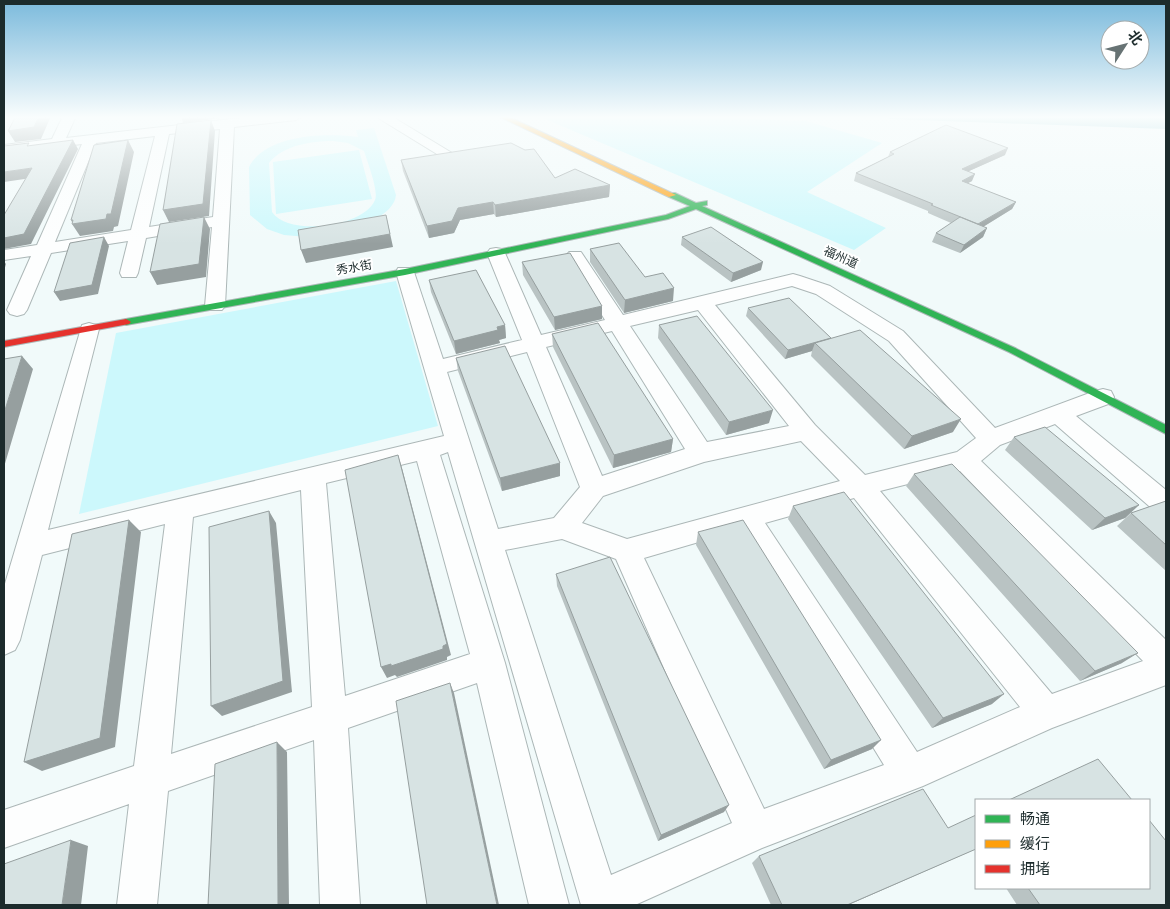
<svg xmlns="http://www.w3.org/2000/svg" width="1170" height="909" font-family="Inter,'Noto Sans SC',sans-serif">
  <rect width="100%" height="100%" fill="#f1fafa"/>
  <path fill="#ccf8fc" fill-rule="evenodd" d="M538,116H675L806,121L882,143L807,192L886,228L854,250Z
    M374,128L396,195C395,206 385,213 376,219L308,237L284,235L267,229L250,215L249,167C266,134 326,133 358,137L356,130ZM333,141L348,143L364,151C367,161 379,191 375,200C364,227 289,237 272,212L269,163C283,145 312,141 333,141Z
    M359,150L372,199L276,214L273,162Z
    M396,281L438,426L79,514L116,333Z"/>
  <path fill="#79c4ca" d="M889,116H1166V129L889,119Z"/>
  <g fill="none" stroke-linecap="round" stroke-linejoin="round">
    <g stroke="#acb7b7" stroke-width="2">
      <path id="street" d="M63,116H76L66,138L258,116H302L296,120L234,127L225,306L222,310H208L205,306L212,227L146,238L138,273L136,277H122L120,273L128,241L51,253L27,310L24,314L17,316L10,314L7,310L31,256L4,260V250L37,245L82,144L4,153V145L52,139ZM220,129L213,217L149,227L169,134ZM155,136L131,230L55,242L96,143Z
        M375,116H391L457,156L450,160L445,159Z
        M496,248L502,249L505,253L541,335L605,320L566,256L569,252H581L623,315L793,274L800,276L830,286L903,331L995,428L1095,391L1103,389L1111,391L1114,397L1111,403L1076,416L1166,490V516L1157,513L1055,424L1000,445L981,461L1166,640V685L1052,728L923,786L762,848L635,905H581L448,452L440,455L505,663L569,905H529L477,683L348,728L360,905H320L314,740L168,791L157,905H117L129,804L4,848V810L134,766L165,524L42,555L20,640L15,650L4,655V587L82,325L89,323L96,325L99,329L48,530L444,436L396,272L398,268H412L414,272L443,359L522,340L487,253L490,249ZM792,286L816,294L889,341L976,438L957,452L865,475L815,425L715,305ZM698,310L789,426L707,442L630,326ZM612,331L685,449L602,476L546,347ZM527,352L580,487L554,518L498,529L447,372ZM801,441L840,481L627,539L582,523L603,496L704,462ZM417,461L470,654L345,696L326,483ZM960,471L1143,661L1052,694L880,491ZM301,490L312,707L171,754L193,517ZM854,498L1020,707L917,752L765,523ZM740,530L884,765L764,809L644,558ZM562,539L616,559L732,823L611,875L505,550Z"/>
    </g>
    <g stroke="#acb7b7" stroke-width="2">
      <path id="fast" d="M669,193H675L696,203L707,201V205L702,206L1015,348L1166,425V434L1009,352L696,209L668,219L405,275L126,325L121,322L126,319L405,269L666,215L690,206L669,197Z"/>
    </g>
    <g stroke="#acb7b7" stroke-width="2">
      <path id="slow" d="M498,116H507L676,195L669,197Z"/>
    </g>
    <g stroke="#acb7b7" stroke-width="2">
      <path id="jam" d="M126,319L131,322L129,324L4,347V341Z"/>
    </g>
    <use href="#street" fill="#fdfefe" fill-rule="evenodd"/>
    <use href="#fast" fill="#30b455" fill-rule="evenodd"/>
    <use href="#slow" fill="#ff9f0a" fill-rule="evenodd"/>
    <use href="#jam" fill="#e5322d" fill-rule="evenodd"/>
  </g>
  <path fill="#b9c3c3" d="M890,152L1005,155L969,171L972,181L967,183L1016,202L1012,209L983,227L987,228L983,237L960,253L932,242L936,233L951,223L928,213V211L854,181L856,173L888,157Z
    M401,160L555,178L610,185L609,197L496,217L494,214L460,220L454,233L429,238L403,171Z
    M682,237L761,270L731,282L681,245Z
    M590,249L645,277L673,301L624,313L590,262Z
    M522,262L602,319L555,330L523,275Z
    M429,280L505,325L506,338L499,340L500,343L456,354L431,292Z
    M748,308L831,338L953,432L904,449L811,356L812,351L785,359L746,316Z
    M659,325L769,423L726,435L658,338Z
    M552,334L673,439L671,452L613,468L553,347Z
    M456,358L560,476L502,491L458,371Z
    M1014,437L1139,505L1125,518L1092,530L1005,450Z
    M914,474L1122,663L1080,681L906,486Z
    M1166,501V571L1117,526L1131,513Z
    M793,506L992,704L932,728L788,519Z
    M698,532L872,749L824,769L696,545Z
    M556,574L724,812L658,841L557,586Z
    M948,828L976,849L848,905H771L752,863L759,856Z
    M1006,888H1149L1166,905H1017Z"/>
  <path fill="#969f9f" d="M39,116H51L41,139L15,142L8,131Z
    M181,116H236L183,123Z
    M211,120L215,131L209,216L169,222L163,210Z
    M73,140L78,149L31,244L4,249V238Z
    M128,140L134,152L118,226L114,227L113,231L80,236L72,224H73L71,220Z
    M1008,148L1005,155L958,176L962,169Z
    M32,168L38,177L4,182V172Z
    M975,174L972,181L959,188L962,181Z
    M610,185L609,197L496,217L495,205Z
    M493,202L494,214L460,220L454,233L429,238L427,226L458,208Z
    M1016,202L1012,209L973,233L977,225Z
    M386,215L393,247L306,263L301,250Z
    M204,217L210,229L206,277L157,285L150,272Z
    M987,228L983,237L960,253L964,245Z
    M104,237L109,246L98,294L60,301L54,292Z
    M4,261L6,264L4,271Z
    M763,262L761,270L731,282L733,273Z
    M674,288L673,301L624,313L625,300Z
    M602,306V319L555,330L554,317Z
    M505,325L506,338L499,340L500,343L456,354L454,341Z
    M831,338L815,343L812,351L785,359L788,350Z
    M22,356L33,369L4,467V413Z
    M773,410L769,423L726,435L729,422Z
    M961,419L953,432L904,449L912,436Z
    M673,439L671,452L613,468L614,455Z
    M398,455L402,468L451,655L447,657V660L397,677L395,675L387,678L381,667Z
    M560,463V476L502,491L500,478Z
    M1139,505L1125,518L1092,530L1105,518Z
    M269,511L276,523L292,692L222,716L211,706Z
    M129,520L141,532L115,747L42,771L24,762Z
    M1138,653L1122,663L1080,681L1095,671Z
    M450,683L454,693L499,905H497Z
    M1004,694L992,704L932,728L943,718Z
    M881,740L872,749L824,769L831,760Z
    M277,742L287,752L289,905H278Z
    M729,805L724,812L658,841L661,835Z
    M71,840L88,846L81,905H62Z
    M976,849L848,905H847Z"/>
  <path fill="#d7e3e3" stroke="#969f9f" d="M16,116H39L34,127L8,131Z
    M211,120L203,204L163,210L177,124Z
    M946,125L1008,148L962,169L975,174L962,181L1016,202L978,224L931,205L933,204L856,173L894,154L890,152Z
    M73,140L24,234L4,238V215L32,168L4,172V146L29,143L27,146Z
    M128,140L111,214H107L106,219L72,224L73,220H71L94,145Z
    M511,143L525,150L534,149L555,178L575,169L610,185L495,205L493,202L458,208L452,221L427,226L401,160Z
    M386,215L390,234L301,250L298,230Z
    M204,217L199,264L150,272L160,224Z
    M960,217L987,228L964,245L936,233Z
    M711,227L763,262L733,273L682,237Z
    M104,237L92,285L54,292L70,243Z
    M619,243L645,277L663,273L674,288L625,300L590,249Z
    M570,253L602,306L554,317L522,262Z
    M476,270L505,325L497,327L498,330L454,341L429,280Z
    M789,298L831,338L788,350L748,308Z
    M697,316L773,410L729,422L659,325Z
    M598,323L673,439L614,455L552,334Z
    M860,330L961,419L912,436L815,343Z
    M505,346L560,463L500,478L456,358Z
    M22,356L4,413V359Z
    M1045,427L1139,505L1105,518L1014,437Z
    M398,455L447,644L443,646V649L391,666V664L381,667L345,470Z
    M952,464L1138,653L1095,671L914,474Z
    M844,492L1004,694L943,718L793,506Z
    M1166,501V545L1131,513Z
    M269,511L283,681L211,706L209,527Z
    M129,520L100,738L24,762L72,534Z
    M743,520L881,740L831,760L698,532Z
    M610,557L729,805L661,835L556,574Z
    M450,683L497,905H427L396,701Z
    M277,742L278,905H208L215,764Z
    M1098,759L1132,800H1009Z
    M923,789L948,828L976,815V849L847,905H782L759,856Z
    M1149,820L1166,841V905H1040L1028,888H1149Z
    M71,840L62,905H4V864Z"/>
  <linearGradient id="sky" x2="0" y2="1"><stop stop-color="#7bbadc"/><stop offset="0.48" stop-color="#f9fdfd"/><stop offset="1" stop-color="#f9fdfd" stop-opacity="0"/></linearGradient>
  <rect width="1170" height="244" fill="url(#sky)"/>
  <g text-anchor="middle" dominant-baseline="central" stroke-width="4" stroke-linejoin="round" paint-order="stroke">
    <g font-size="12" fill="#1c2b2c" stroke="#fff">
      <text transform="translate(841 257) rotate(24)">福州道</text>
      <text transform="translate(354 267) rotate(-10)">秀水街</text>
    </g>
  </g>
  <rect width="1170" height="909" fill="none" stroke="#1c2b2c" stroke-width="10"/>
  <rect x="975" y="799" width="175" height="90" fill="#ffffff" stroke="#a4aaab"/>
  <rect x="985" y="815" width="25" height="8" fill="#30b455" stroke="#a4aaab"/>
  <text x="1020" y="824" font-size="15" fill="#1c2b2c">畅通</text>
  <rect x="985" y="840" width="25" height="8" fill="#ff9f0a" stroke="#a4aaab"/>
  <text x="1020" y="849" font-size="15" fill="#1c2b2c">缓行</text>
  <rect x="985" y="865" width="25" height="8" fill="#e5322d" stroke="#a4aaab"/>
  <text x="1020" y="874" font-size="15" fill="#1c2b2c">拥堵</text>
  <g transform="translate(1125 45) rotate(54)"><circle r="24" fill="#ffffff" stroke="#a4aaab"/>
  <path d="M0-4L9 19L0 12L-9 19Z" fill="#677374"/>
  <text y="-8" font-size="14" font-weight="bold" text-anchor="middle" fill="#1c2b2c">北</text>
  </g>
</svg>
